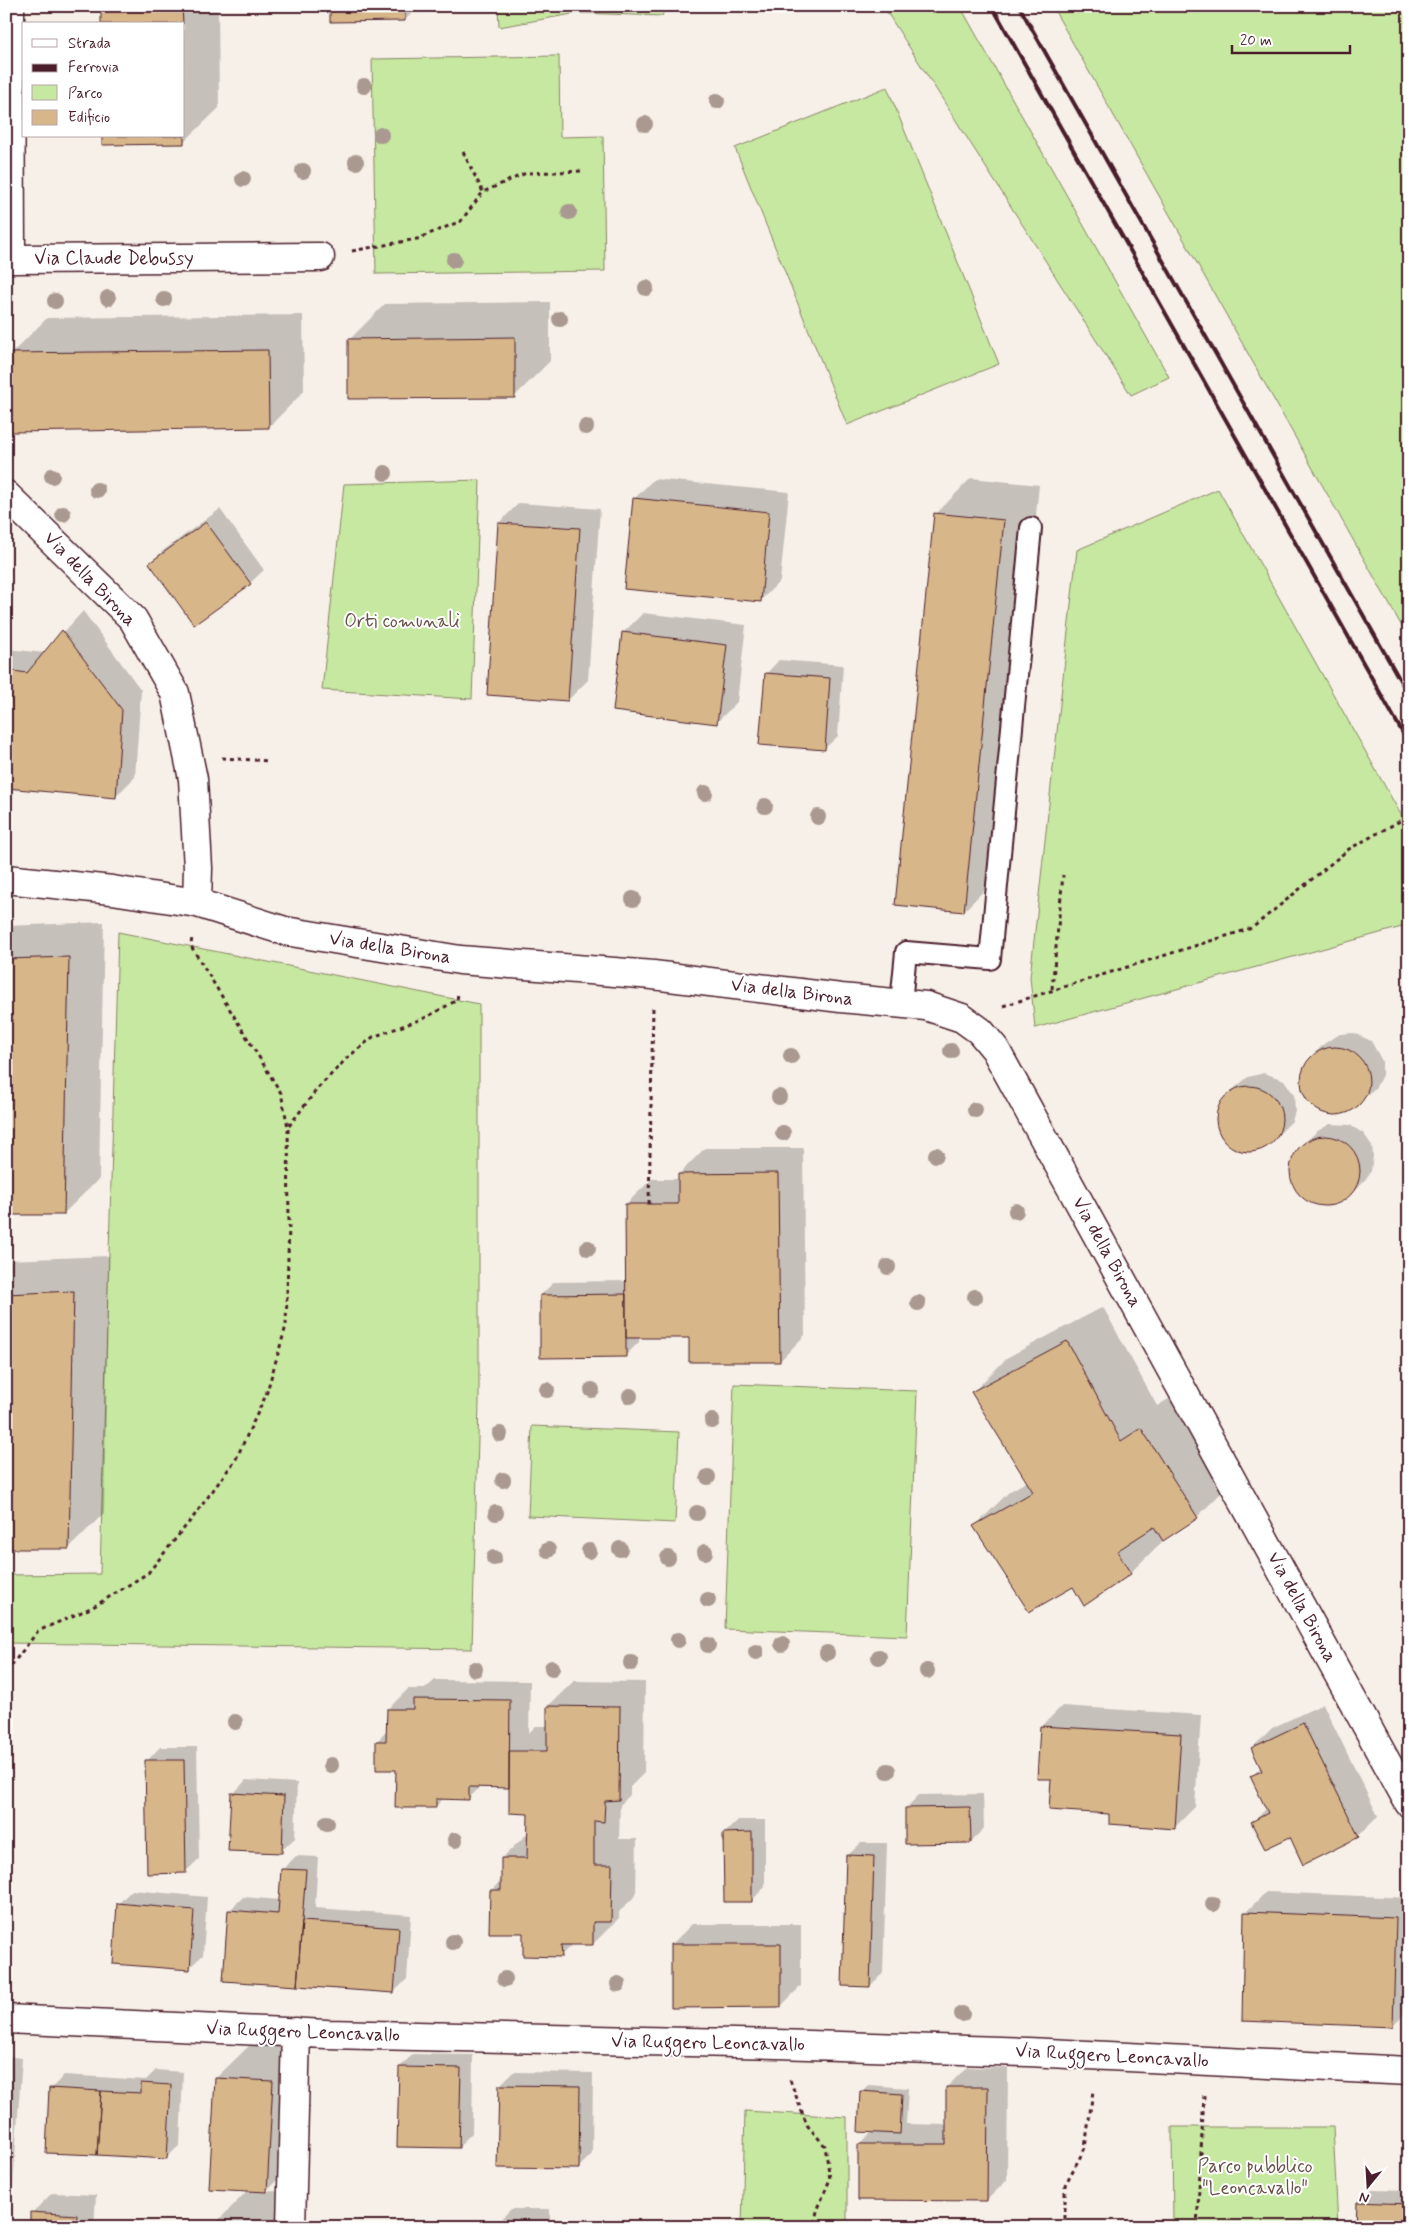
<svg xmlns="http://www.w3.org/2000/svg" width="1415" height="2233" font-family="Mynerve,sans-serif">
  <rect width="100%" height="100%" fill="#f7f0e8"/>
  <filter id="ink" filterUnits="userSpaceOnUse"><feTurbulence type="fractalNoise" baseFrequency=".02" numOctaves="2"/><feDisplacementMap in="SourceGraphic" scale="10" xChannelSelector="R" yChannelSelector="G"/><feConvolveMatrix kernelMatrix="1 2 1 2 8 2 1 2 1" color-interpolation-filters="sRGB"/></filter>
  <g filter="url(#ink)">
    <path fill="#c7e8a1" stroke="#888466" d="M498,6H666L662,16L578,13L499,27Z
      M883,6H960L1169,377L1131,395Z
      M1052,6H1409V639Z
      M559,56L560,137L603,136L605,271L376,274L372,59Z
      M887,87L999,364L847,425L735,148Z
      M480,480L472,699L322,690L344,484Z
      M1218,489L1409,829V925L1035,1028L1030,977L1077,550Z
      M118,932L479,1004V1403L472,1649L6,1643V1575L100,1574Z
      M734,1384L917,1391L907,1636L725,1629Z
      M532,1426L679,1432L675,1523L528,1516Z
      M745,2111L847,2117V2227H742Z
      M1172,2127H1333L1338,2227H1173Z"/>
    <path fill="#0003" d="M102,6H218L219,108L183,143L184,24H102Z
      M331,6H419L405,20Z
      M550,302V361L515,396L349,340L385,304Z
      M303,315L304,391L269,427L11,354L47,318Z
      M971,478L1039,485L999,875L964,911L936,514Z
      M654,479L789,492L780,581L760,601L634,499Z
      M519,503L600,509L588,680L568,700L499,523Z
      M220,509L264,570L250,583L194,624L150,563L164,550Z
      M83,611L141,690L135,777L115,797L6,787V649L45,653Z
      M643,613L746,625L737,702L717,722L623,633Z
      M779,660L843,665L838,736L824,749L766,674Z
      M104,922L99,1179L63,1214H6V926Z
      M1354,1033L1371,1041L1382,1061V1075L1376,1087L1355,1107L1343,1113L1328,1114L1312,1106L1302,1090V1072L1311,1057L1325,1043L1340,1034Z
      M1264,1073L1284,1080L1294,1095L1295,1111L1292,1121L1266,1147L1255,1151L1236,1149L1223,1139L1218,1128L1216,1115L1223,1100L1237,1086L1248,1077Z
      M1330,1124L1350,1125L1364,1134L1372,1146L1373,1156L1371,1171L1365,1180L1351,1194L1336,1204L1320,1205L1301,1196L1294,1186L1291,1170L1293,1159L1302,1146L1316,1132Z
      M705,1148H803L805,1335L780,1361L690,1336L639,1337V1342L626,1355L541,1295L554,1282L627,1281L626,1204L652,1179H679V1174Z
      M109,1256L104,1513L69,1548H6V1260Z
      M1103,1307L1157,1406L1177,1394L1232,1482L1197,1517L1166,1538L1130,1573L1073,1585L975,1526L1010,1491L1028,1481L973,1392L1008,1357Z
      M435,1680L530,1681L529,1733L536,1726H548V1706L574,1681L645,1682L644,1773L630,1787V1795L620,1805L619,1839H637L636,1895L619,1912V1918L593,1944H573L561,1955L524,1932L491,1891L502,1879V1858L529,1832V1813L510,1785L481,1786L468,1799L444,1798L435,1807L397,1769L377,1741L387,1731L388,1709L408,1689H425Z
      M1323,1704L1378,1816L1358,1836L1290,1835L1253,1822L1267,1808L1251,1777L1261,1767L1252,1748L1272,1728Z
      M1062,1706L1201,1715L1195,1807L1175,1827L1111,1812L1052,1778L1042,1726Z
      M160,1747H197L199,1859L185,1872L147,1761Z
      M246,1780L297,1783L295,1838L281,1851L233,1794Z
      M983,1794L984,1828L971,1842L906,1808L919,1795Z
      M738,1820H765V1887L752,1900L725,1833Z
      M861,1843H887L883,1973L870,1986L847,1856Z
      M296,1856L318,1857L315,1908L411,1915L407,1979L394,1992L230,1910L243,1897L281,1900L283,1869Z
      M132,1890L207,1897L203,1955L189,1968L118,1904Z
      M1266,1892L1409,1898V2009L1392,2026L1246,1912Z
      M692,1924H801V1986L781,2006L672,1944Z
      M252,2043L308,2046L302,2155L266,2191L302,2192L301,2227H212L248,2190L216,2078Z
      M413,2054L473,2055L472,2133L458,2147L400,2067Z
      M6,2056L22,2058L12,2200L6,2206Z
      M967,2067L1008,2068L1007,2180L987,2200L860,2144L873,2131L861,2092L868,2085L908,2088L906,2124L947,2125V2087Z
      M156,2070L183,2072L180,2145L166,2158L51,2089L64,2075L146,2080Z
      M513,2072L593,2073L592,2154L578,2168L500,2085Z
      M1372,2189L1409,2190V2227L1358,2203Z
      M52,2193L96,2195L94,2227H31L32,2213Z
      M511,2209H550V2227H498V2222Z"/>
    <path fill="#d7b68a" stroke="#4a1f2b" d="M101,6H182L183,24H101Z
      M330,6H405V21L330,22Z
      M184,127V144L102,145V136H184Z
      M515,337V398L348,399V339Z
      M268,350L269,428L11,432L10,353Z
      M633,498L769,512L761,602L624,589Z
      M934,513L1004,520L964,912L895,905Z
      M206,522L251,584L194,625L149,563Z
      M498,523L580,528L568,701L487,695Z
      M62,630L122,710L116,798L6,788V670L27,673Z
      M622,632L727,645L717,724L613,711Z
      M765,673L830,678L825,750L759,745Z
      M69,957L64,1215H6V959Z
      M1301 1081a34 34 0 1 1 68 0a34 34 0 1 1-68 0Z
      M1216 1119a33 33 0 1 1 66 0a33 33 0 1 1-66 0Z
      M1290 1171a35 35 0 1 1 70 0a35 35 0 1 1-70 0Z
      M778,1173L780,1362H689V1338H626L625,1204H678V1174Z
      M74,1291L69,1549H6V1294Z
      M626,1294V1357L540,1358V1295Z
      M1067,1341L1121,1441L1141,1428L1198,1518L1163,1541L1154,1527L1117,1551L1131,1574L1084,1606L1073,1587L1029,1612L973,1526L1033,1492L971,1392Z
      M413,1699L510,1700L509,1788L469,1787V1800L436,1799V1808H395L396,1770H376V1741H386L387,1709H413Z
      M547,1706L620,1707L619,1800L605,1801L604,1822L594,1821V1865H612L611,1922H593V1945H561L562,1957L523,1956V1933H489L490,1890H501V1858H527L528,1814L509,1813V1751H547Z
      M1303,1723L1359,1837L1303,1865L1290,1837L1265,1849L1251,1822L1268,1813L1250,1776L1262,1771L1251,1748Z
      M1040,1726L1181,1734L1175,1829L1109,1824V1814L1049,1810L1051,1779H1037Z
      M145,1760H184L186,1873L147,1874Z
      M231,1793L284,1796L282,1853L228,1851Z
      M970,1807L971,1843L905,1844V1808Z
      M752,1832V1902H724L723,1833Z
      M846,1855L874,1856L870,1987L842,1986Z
      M281,1869L306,1870L297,1986L223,1981L228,1910L278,1914Z
      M117,1903L194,1910L190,1970L113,1964Z
      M1244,1912L1396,1918L1393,2027L1242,2021Z
      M302,1921L399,1928L394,1993L297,1986Z
      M671,1944H781V2007L671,2008Z
      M399,2067L461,2068L459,2148L397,2147Z
      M215,2078L273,2081L267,2192L209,2189Z
      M141,2083L171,2085L167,2159L97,2155L101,2091L141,2093Z
      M499,2085L580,2086L579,2169L497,2168Z
      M946,2087H988L987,2201L858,2200V2144H946Z
      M49,2088L101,2091L97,2155L46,2153Z
      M860,2091L902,2094L900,2134L858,2132Z
      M1357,2202L1409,2204V2227H1356Z
      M30,2212L77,2215L76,2227H30Z
      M496,2222H537V2227H496Z"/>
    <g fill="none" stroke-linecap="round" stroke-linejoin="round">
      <g stroke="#4a1f2b" stroke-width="24">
        <path id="lane" d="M901,1003L906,952L990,959L1031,528"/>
      </g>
      <g stroke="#4a1f2b" stroke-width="31">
        <path id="street" d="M10,6L11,259L320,257
          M6,495L133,619L175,693L193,779L198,868L197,903
          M6,879L112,890L197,903L285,931L460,960L653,975L841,998L926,1006L962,1018L980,1031L995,1049L1409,1803
          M6,2019L327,2034L777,2044L1028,2052L1409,2071
          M291,2227L296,2032"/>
      </g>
      <path stroke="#4a1f2b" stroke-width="3" stroke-dasharray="4 4" stroke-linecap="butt" d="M463,152L483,192
        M352,251L417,239L461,221L483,192L526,173L584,171
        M222,758L269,761
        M1052,989L1063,875
        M1003,1006L1252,928L1349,849L1409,816
        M289,1126L318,1088L347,1058L373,1037L427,1017L457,1000L458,994
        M649,1204L653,1008
        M6,1680L7,1671L38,1631L93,1607L148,1573L194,1516L236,1459L266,1395L286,1326L289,1224L288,1127L281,1093L191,946L192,936
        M790,2080L807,2125L825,2146L830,2179L817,2211L814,2227
        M1065,2227V2185L1085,2148L1093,2091
        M1197,2227L1204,2095"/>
      <use href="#lane" stroke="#fff" stroke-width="20"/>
      <use href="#street" stroke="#fff" stroke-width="28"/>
      <path stroke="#4a1f2b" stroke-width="4" d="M992,6L1409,744
        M1019,6L1409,696"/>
    </g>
    <g fill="#a99990">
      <circle cx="364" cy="86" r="8"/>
      <circle cx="717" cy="101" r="8"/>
      <circle cx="645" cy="124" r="8"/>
      <circle cx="381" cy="135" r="8"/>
      <circle cx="356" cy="162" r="8"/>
      <circle cx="303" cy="171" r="8"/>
      <circle cx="243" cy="179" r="8"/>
      <circle cx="569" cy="212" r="8"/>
      <circle cx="454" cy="260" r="8"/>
      <circle cx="646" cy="288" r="8"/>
      <circle cx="108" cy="298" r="8"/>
      <circle cx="164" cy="299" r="8"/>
      <circle cx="55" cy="301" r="8"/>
      <circle cx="560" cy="319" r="8"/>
      <circle cx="586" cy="427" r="8"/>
      <circle cx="385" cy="473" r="8"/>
      <circle cx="52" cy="476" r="8"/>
      <circle cx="97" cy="490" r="8"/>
      <circle cx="63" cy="514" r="8"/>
      <circle cx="705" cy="793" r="8"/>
      <circle cx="765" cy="806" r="8"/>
      <circle cx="818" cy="817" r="8"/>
      <circle cx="633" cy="899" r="8"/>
      <circle cx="951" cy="1051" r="8"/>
      <circle cx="791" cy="1056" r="8"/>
      <circle cx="779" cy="1097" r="8"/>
      <circle cx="975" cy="1110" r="8"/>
      <circle cx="783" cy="1133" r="8"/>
      <circle cx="936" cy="1155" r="8"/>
      <circle cx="1016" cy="1211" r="8"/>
      <circle cx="588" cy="1248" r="8"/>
      <circle cx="888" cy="1267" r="8"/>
      <circle cx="975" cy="1297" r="8"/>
      <circle cx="918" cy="1303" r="8"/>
      <circle cx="547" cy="1390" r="8"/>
      <circle cx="592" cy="1390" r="8"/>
      <circle cx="630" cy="1396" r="8"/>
      <circle cx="712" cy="1421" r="8"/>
      <circle cx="500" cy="1434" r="8"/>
      <circle cx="708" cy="1477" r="8"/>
      <circle cx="503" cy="1480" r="8"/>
      <circle cx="496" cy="1513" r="8"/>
      <circle cx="697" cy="1513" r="8"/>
      <circle cx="620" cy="1549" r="8"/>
      <circle cx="548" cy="1550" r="8"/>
      <circle cx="589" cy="1551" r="8"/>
      <circle cx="705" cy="1552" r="8"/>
      <circle cx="494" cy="1558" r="8"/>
      <circle cx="668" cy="1558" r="8"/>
      <circle cx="708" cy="1600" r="8"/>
      <circle cx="678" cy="1640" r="8"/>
      <circle cx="782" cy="1644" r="8"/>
      <circle cx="708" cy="1645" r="8"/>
      <circle cx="756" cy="1652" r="8"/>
      <circle cx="827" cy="1653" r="8"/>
      <circle cx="879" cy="1657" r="8"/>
      <circle cx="631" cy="1663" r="8"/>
      <circle cx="552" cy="1668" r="8"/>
      <circle cx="475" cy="1669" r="8"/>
      <circle cx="927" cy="1671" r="8"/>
      <circle cx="235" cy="1722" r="8"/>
      <circle cx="331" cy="1765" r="8"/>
      <circle cx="888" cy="1771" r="8"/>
      <circle cx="327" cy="1823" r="8"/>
      <circle cx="455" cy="1840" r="8"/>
      <circle cx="1213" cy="1904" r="8"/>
      <circle cx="453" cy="1942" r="8"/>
      <circle cx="505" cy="1979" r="8"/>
      <circle cx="618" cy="1984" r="8"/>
      <circle cx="962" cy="2014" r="8"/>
    </g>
  </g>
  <g text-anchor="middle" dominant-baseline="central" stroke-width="4" stroke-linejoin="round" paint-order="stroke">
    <g font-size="19" fill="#4a1f2b" stroke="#fff">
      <text x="114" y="258">Via Claude Debussy</text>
      <text transform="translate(90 579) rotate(46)">Via della Birona</text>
      <text transform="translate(390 948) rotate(9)">Via della Birona</text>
      <text transform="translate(792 992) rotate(7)">Via della Birona</text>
      <text transform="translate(1107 1252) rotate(61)">Via della Birona</text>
      <text transform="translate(1302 1607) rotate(61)">Via della Birona</text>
      <text transform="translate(303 2032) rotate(2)">Via Ruggero Leoncavallo</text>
      <text transform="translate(708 2043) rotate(1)">Via Ruggero Leoncavallo</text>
      <text transform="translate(1112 2056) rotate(3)">Via Ruggero Leoncavallo</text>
    </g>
    <g font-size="19" fill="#695148" stroke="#fff">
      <text x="402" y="621">Orti comunali</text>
      <text x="1255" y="2166">Parco pubblico<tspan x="1255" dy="22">"Leoncavallo"</tspan></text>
    </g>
  </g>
  <rect width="1415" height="2233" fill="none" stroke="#fff" stroke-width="25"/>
  <rect x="12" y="12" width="1390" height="2208" fill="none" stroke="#4a1f2b" stroke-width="2" filter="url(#ink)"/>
  <rect x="22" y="22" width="162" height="115" fill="#ffffff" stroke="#b7a5aa"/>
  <rect x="32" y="39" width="25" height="8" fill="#ffffff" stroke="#b7a5aa"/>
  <text x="68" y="48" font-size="15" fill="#4a1f2b">Strada</text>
  <rect x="32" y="64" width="25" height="8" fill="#4a1f2b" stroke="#b7a5aa"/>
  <text x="68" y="72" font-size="15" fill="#4a1f2b">Ferrovia</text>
  <rect x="32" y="85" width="25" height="15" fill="#c7e8a1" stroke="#b7a5aa"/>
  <text x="68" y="98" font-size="15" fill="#4a1f2b">Parco</text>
  <rect x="32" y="110" width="25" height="15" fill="#d7b68a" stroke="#b7a5aa"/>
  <text x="68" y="122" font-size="15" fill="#4a1f2b">Edificio</text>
  <g transform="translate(1368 2186) rotate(198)" stroke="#ffffff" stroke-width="4" paint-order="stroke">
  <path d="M0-4L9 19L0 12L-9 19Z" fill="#4a1f2b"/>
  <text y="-8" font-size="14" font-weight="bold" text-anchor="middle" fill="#4a1f2b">N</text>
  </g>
  <path d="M1232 45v8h118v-8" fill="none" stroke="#4a1f2b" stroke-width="2.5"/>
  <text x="1240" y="45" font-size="15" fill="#4a1f2b" stroke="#ffffff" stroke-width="4" paint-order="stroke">20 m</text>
</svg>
